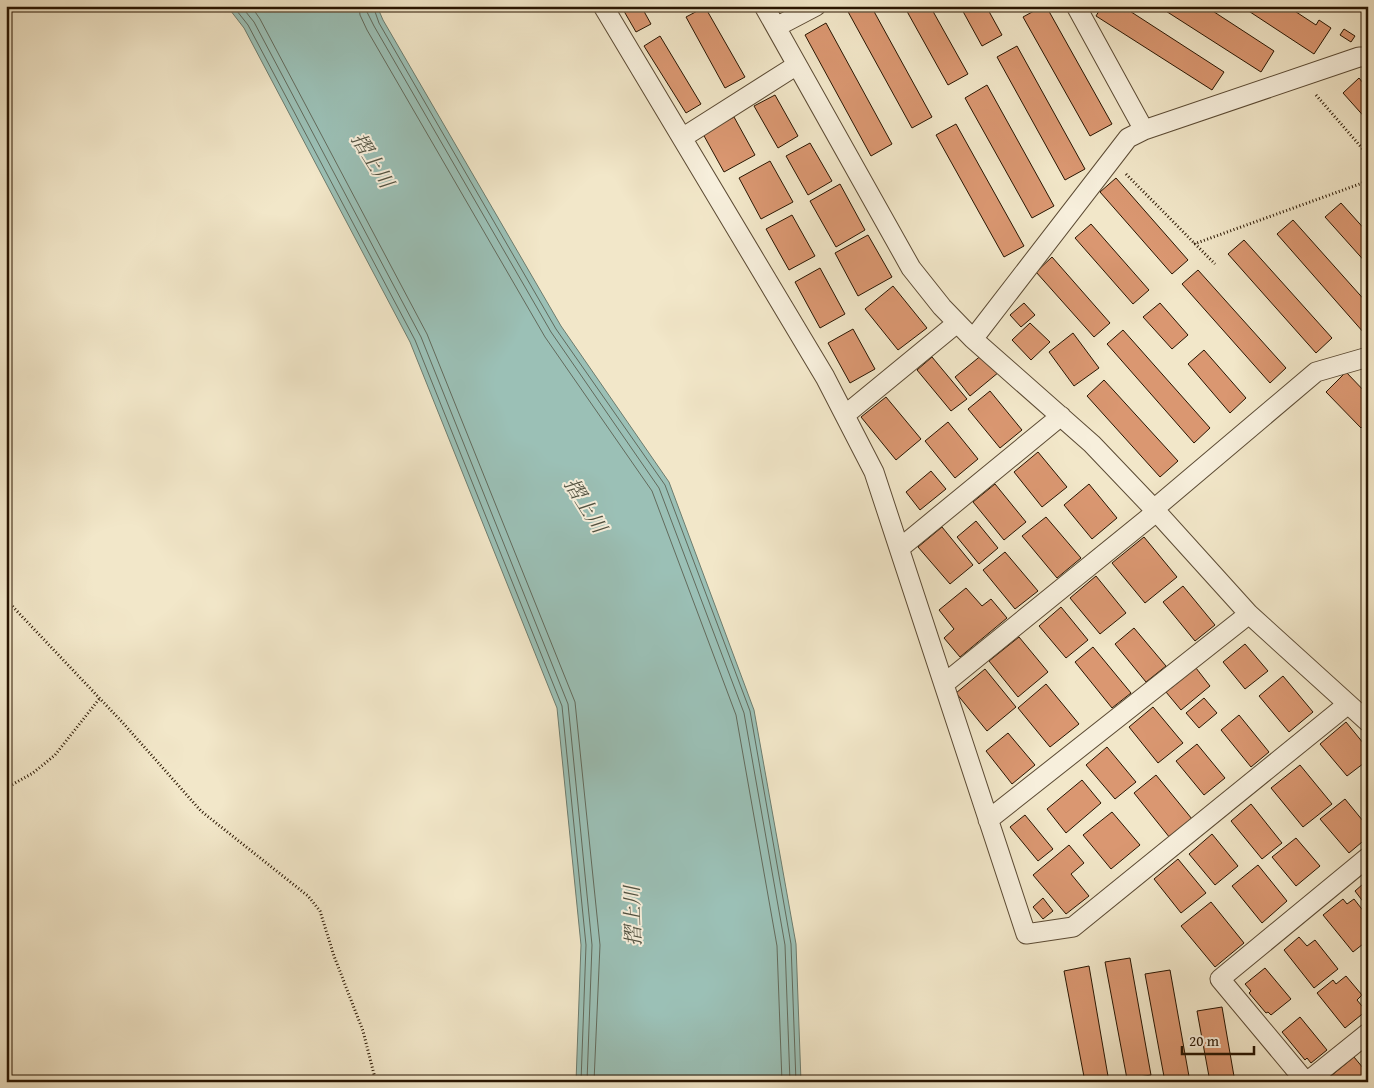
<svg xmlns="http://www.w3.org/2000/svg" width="1374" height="1088" font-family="'Gentium Book Plus','Noto Serif JP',serif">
  <rect width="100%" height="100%" fill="#f2e7c9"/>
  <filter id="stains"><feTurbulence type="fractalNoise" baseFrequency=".004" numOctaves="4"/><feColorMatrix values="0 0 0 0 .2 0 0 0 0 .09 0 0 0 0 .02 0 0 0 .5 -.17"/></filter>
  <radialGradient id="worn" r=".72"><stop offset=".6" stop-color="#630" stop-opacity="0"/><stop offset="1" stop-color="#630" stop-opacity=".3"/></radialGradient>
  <path fill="#9bc0b6" stroke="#6d7c6e" d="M227,6H377L383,20L561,326L669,482L754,710L796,944L801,1082H576L581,945L557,708L410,342L244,28Z"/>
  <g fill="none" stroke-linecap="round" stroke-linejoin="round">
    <path stroke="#626a5c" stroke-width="1" d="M233,6L248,25L415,340L562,706L586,945L581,1082
      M241,6L254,22L421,337L568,704L592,945L587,1082
      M251,6L260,19L427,334L575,702L600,945L594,1082
      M359,6L360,15L367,30L545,337L652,491L736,715L777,946L782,1082
      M366,6L367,12L374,26L551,332L659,488L744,713L785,945L790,1082
      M373,6L379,23L556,329L665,485L750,711L791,944L796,1082"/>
  </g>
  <path fill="#da9771" stroke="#291501" d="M621,6H641L651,24L636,32Z
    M850,6H871L932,117L912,128L846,8Z
    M904,6H930L968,74L948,85Z
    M960,6H986L1002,35L982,46Z
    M1043,6H1046L1112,124L1090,136L1023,17Z
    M1102,6H1122L1224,72L1212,90L1096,16Z
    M1158,6H1205L1274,51L1261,72Z
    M1241,6H1287L1316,25L1319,20L1331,28L1314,54Z
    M705,7L745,77L725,88L686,17Z
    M826,23L892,144L871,156L805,35Z
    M1344,29L1355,36L1351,42L1340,35Z
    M660,36L701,104L686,113L644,46Z
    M1017,46L1085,169L1065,180L997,57Z
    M1359,78L1368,89V121L1343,93Z
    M987,85L1054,206L1032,218L965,98Z
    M775,95L798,136L778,148L754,106Z
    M734,117L755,155L724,172L703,134Z
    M956,124L1024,246L1004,257L936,135Z
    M810,143L832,181L808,195L786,156Z
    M770,161L793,202L761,219L739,178Z
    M1116,178L1188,260L1172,274L1100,192Z
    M840,184L865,230L836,247L810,201Z
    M1341,203L1368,233V265L1325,217Z
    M792,215L815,256L789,270L766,229Z
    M1293,220L1368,304V330L1364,333L1277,234Z
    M1091,224L1149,290L1133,304L1075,238Z
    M868,235L892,277L858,296L835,253Z
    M1244,240L1332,338L1316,353L1228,254Z
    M1052,257L1110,323L1094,337L1036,272Z
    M820,268L845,314L820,328L795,282Z
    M1198,270L1286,368L1270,383L1182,284Z
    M893,286L927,328L898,350L865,309Z
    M1024,303L1035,315L1021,327L1010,315Z
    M1160,303L1188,335L1172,349L1143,317Z
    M1030,323L1050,342L1031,360L1012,340Z
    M853,329L875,369L850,383L828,343Z
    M1123,330L1210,428L1194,443L1107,344Z
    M1073,333L1099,368L1074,386L1049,352Z
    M1204,350L1246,398L1230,413L1188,364Z
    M983,354L999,372L970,396L955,377Z
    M932,357L967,399L951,411L917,370Z
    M1346,372L1368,395V421L1361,428L1326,392Z
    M1104,380L1178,461L1160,477L1087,396Z
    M990,391L1022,430L1000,448L968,409Z
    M886,397L921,439L896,460L861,417Z
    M948,422L978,459L955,478L925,441Z
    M1038,452L1067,487L1042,507L1014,472Z
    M931,471L946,489L920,510L906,492Z
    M995,484L1026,522L1004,540L973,502Z
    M1089,484L1117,518L1092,539L1064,505Z
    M1046,517L1081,558L1057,578L1022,536Z
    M976,521L998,548L979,564L957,537Z
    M942,527L973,565L950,584L918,547Z
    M1144,537L1177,577L1145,603L1112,563Z
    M1005,552L1038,591L1015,609L983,570Z
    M1096,576L1126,613L1100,634L1070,598Z
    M1183,586L1215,625L1195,641L1163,602Z
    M966,588L982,606L991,599L1007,618L960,657L944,638L954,629L939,610Z
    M1061,607L1088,640L1066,658L1039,626Z
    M1134,628L1166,666L1146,682L1115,644Z
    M1019,637L1048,672L1018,697L989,661Z
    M1245,644L1268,671L1245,689L1223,662Z
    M1093,647L1131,693L1112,708L1075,662Z
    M1196,668L1210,686L1181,710L1166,692Z
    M985,669L1016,707L987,731L956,693Z
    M1283,676L1313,712L1289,732L1259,696Z
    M1046,684L1079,724L1050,747L1018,708Z
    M1204,698L1217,713L1199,728L1186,713Z
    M1153,707L1183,743L1158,763L1129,727Z
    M1239,715L1269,752L1251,767L1221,730Z
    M1346,722L1368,749V760L1347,776L1320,744Z
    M1008,733L1035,765L1012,784L986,751Z
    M1197,744L1225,778L1204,795L1176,761Z
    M1107,747L1136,782L1115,799L1086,765Z
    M1300,765L1332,804L1303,827L1271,788Z
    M1156,775L1192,819L1170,838L1134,793Z
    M1082,780L1101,803L1066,833L1047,809Z
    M1345,799L1368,827V837L1349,853L1320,819Z
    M1251,804L1282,843L1262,859L1231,821Z
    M1112,812L1140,845L1111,869L1083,835Z
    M1025,815L1053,849L1038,861L1010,827Z
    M1212,834L1238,866L1215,885L1189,854Z
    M1296,838L1320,866L1296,886L1272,857Z
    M1069,845L1084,863L1071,874L1089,896L1066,914L1033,875Z
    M1178,859L1206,893L1181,913L1154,879Z
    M1258,865L1287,901L1262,923L1232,886Z
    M1363,884L1368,890V908L1355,891Z
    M1043,898L1053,911L1043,919L1033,907Z
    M1343,899L1347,904L1354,899L1368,917V940L1353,952L1323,915Z
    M1211,902L1244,943L1215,967L1181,926Z
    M1299,937L1307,946L1315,940L1338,969L1314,988L1284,950Z
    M1130,958L1151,1075L1127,1079L1105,962Z
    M1089,966L1109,1082H1085L1064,971Z
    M1265,968L1291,999L1271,1015L1268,1012L1266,1013L1249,993L1251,991L1245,984Z
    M1170,970L1190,1082H1165L1145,974Z
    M1346,976L1362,995L1357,1000L1366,1011L1345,1028L1317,993L1333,980L1336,984Z
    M1222,1007L1235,1082H1210L1197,1011Z
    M1300,1017L1327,1050L1311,1063L1307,1058L1305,1060L1282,1032Z
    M1354,1057L1368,1074V1082H1328L1326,1080Z"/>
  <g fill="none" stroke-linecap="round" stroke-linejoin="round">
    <g stroke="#5b4a33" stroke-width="21">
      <path id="minor" d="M603,6L825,377L874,472L1026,934L1073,927L1348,704
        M764,6L911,268L942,307L973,339L1092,444L1154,509L1249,614L1368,722
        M1076,6L1144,130L1359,57H1368
        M776,27L816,6
        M682,138L797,65
        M973,339L1128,138L1144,130
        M845,415L957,323
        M1154,509L1316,372L1368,357
        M900,548L1061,416
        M944,684L1156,512
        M988,820L1249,614
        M1306,1082L1220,979L1368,857
        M1307,1082L1368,1033"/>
    </g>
    <path stroke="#291501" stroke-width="3" stroke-dasharray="1 2.5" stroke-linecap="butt" d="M1316,95L1368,155
      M1126,174L1215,264
      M1194,244L1368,181
      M6,598L14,608L123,723L201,811L308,896L320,911L334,956L363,1031L376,1082
      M6,788L33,773L55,755L100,698
      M179,1080L180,1082"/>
    <use href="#minor" stroke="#f7efdc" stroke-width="19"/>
  </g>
  <g text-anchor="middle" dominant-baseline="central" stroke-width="4" stroke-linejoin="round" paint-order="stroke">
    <g font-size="20" font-style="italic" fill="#515140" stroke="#f7efdc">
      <text transform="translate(373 160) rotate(58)">摺上川</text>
      <text transform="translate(586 505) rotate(58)">摺上川</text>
      <text transform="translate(632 916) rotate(-92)">摺上川</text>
    </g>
  </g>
  <rect width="1374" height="1088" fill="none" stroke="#f2e7c9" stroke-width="25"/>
  <rect x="8" y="8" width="1359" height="1073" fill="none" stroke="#291501" stroke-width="2.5"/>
  <rect x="12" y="12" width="1349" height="1063" fill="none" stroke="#291501"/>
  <path d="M1182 1046v8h72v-8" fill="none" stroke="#291501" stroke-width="2.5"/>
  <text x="1189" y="1046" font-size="15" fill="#291501" stroke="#f7efdc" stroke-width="4" paint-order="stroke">20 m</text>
  <rect width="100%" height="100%" filter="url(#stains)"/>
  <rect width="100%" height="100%" fill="url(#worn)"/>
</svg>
